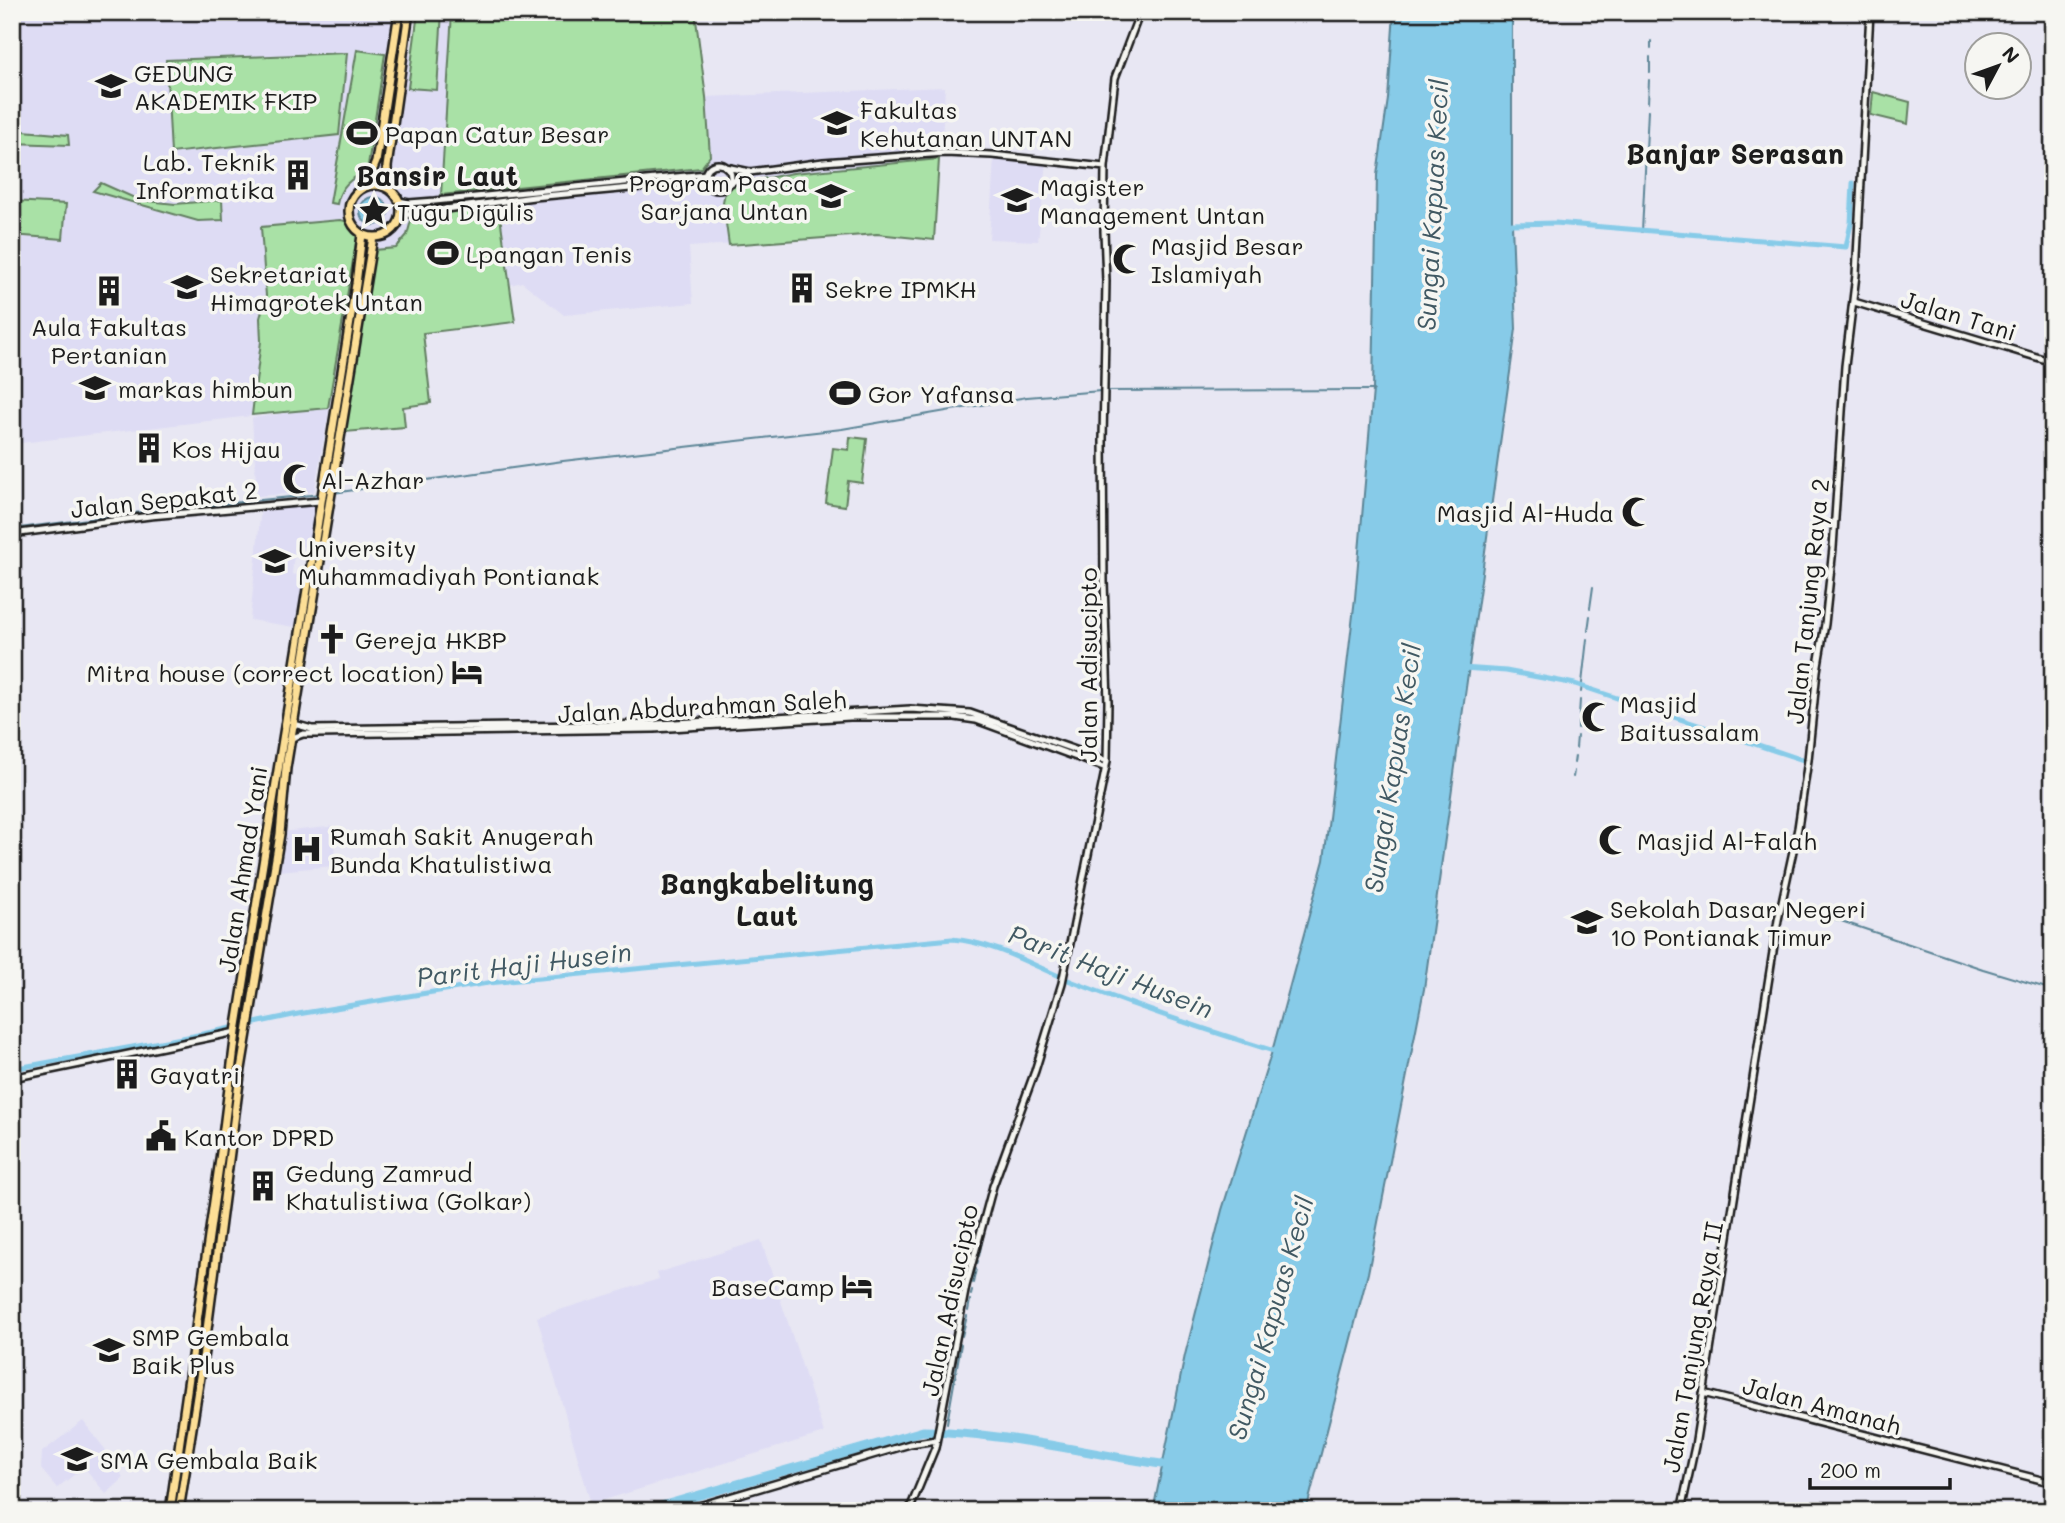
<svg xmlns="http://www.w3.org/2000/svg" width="2065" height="1523" font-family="Mali,sans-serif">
  <rect width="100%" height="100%" fill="#e8e7f3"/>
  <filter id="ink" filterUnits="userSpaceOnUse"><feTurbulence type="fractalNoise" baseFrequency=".0143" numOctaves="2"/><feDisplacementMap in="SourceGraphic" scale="14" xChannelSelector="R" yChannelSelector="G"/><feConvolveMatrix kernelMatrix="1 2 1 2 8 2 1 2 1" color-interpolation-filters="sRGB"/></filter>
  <g filter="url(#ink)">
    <path fill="#dedcf4" d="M12,12H395L389,53L412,55L418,12H695L706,97L945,87L941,158L876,164L867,235L689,247L693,303L564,315L522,282L510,285L515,322L423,333L431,403L348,412L330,407L314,492L257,496L252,418L312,409L12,444Z
      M994,158L1047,162L1038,241L989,239Z
      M316,504L311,547L295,546L292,574L305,576L295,627L250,620L261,507Z
      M336,826L334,866L278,871L282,832Z
      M761,1240L824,1433L591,1504L537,1317L659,1279L657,1273Z
      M83,1421L119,1467L123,1479L106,1494L84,1467L57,1488L41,1469L42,1452Z"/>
    <path fill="#a9e1a6" stroke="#627e61" stroke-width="2" d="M418,12H442L437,90L408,88Z
      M452,12H695L706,97L710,156L701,168L441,195Z
      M357,50L385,54L367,172C351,177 340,187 337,204L330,203Z
      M347,53L339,135L171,153L166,60Z
      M1873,92L1910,102L1908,124L1871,115Z
      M12,130L68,135L69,145L12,143Z
      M939,159L934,240L877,234L729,245L723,202L725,192L735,184L793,173Z
      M101,183L139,200L175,204L222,200L223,220L198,221L93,191Z
      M12,201L66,204L63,239L12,235Z
      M498,202L515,322L423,333L431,403L403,407L405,427L345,432L375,250L396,248L407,235L412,217L493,207Z
      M340,220C351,221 357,232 360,243H356L328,408L252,415L261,341L260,318L266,296L261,227Z
      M850,437L867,439L862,483L848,481L845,506L826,503L833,448L849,450Z"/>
    <path fill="#87cbe8" stroke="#5c8596" stroke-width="2" d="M1394,12H1512V224L1516,329L1424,989L1368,1273L1306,1511H1153L1185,1355L1222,1210L1273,1048L1324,860L1355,598L1373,390L1377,175L1388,99Z
      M360 211a14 14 0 1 1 28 0a14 14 0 1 1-28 0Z"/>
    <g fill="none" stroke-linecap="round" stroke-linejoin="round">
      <path stroke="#5c8596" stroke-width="2" d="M1651,49V41
        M1650,73V57
        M1648,103L1649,80
        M1642,232L1648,110
        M1107,391L1374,390
        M333,493L563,461L842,429L1027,397L1101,391
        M12,529L142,512L321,494
        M1590,608L1593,587
        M1588,631L1590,616
        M1581,692L1587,639
        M1579,715L1580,700
        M1578,728V722
        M1576,748L1577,736
        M1574,763L1575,756
        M1573,777L1574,771
        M1785,902L1983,969L2053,990
        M979,1256L986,1223
        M977,1264L978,1261
        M973,1283L976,1269
        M971,1295L972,1291
        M968,1311L970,1300
        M962,1336L967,1316
        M947,1423L961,1344
        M945,1431V1430"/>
      <path stroke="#87cbe8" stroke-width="5" d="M2050,12L2053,13
        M1512,224L1555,223L1846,247L1851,223L1853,183
        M1463,668L1506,671L1575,684L1803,760
        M12,1069L193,1036L298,1014L488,983L952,939C997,943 1033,966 1073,982C1140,1008 1209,1031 1277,1052"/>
      <path stroke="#87cbe8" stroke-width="9" d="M644,1511L923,1431C1002,1432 1083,1453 1161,1464"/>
      <g stroke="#1c1c1c" stroke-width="10">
        <path id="secondary" d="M705 177a13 13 0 1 1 26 0a13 13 0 1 1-26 0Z
          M726,167L750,172L823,162L945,153L992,155L1105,167
          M729,184L750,172
          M399,201L409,203L435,201L706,174
          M401,215L534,197L706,181
          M1854,302L2053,362
          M12,534L150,516L320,501
          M294,724L312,729L657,724L910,709L970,713L1107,761
          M292,738L303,734H317L654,729L850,717H955L976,720L1106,768
          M12,1078L236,1032
          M1703,1393L2053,1483
          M682,1511L910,1444L936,1440
          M909,1511L935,1448L966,1286L993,1186L1035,1071L1062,983L1107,761L1108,702L1104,582L1103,439L1106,281L1104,231L1105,167L1115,78L1140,12
          M1681,1511L1695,1446L1778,920L1798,828L1808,760L1817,671L1825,624L1833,548L1845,366L1856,275L1870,12"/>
      </g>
      <g stroke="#1c1c1c" stroke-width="12">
        <path id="highway" d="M349 211a26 26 0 1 1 52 0a26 26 0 1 1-52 0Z
          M366,186L376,162L399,12
          M388,188L387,167L409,12
          M170,1511L221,1152L236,1032L356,284L362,234
          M179,1511L205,1345L240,1075L280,834L286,768L373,237"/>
      </g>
      <use href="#secondary" stroke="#f6f6f2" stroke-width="5"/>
      <use href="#highway" stroke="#fcde96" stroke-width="7"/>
    </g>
  </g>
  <defs>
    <g id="university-bare" transform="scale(2.415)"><path d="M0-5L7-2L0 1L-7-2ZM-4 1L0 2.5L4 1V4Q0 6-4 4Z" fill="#1c1c1c" stroke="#f6f6f2" stroke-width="2.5" paint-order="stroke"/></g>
    <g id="stadium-bare" transform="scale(2.415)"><path d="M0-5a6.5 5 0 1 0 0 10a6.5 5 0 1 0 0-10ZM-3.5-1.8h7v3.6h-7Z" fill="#1c1c1c" stroke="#f6f6f2" stroke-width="2.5" paint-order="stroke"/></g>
    <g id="building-bare" transform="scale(2.415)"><path d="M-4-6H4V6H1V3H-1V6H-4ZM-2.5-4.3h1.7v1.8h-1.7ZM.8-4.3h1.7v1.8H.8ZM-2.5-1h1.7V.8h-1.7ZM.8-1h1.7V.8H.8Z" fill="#1c1c1c" stroke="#f6f6f2" stroke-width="2.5" paint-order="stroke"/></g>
    <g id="sight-bare" transform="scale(2.415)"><path d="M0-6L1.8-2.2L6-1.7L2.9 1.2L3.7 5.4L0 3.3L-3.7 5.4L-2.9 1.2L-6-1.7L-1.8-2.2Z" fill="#1c1c1c" stroke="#f6f6f2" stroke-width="2.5" paint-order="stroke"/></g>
    <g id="mosque-bare" transform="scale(2.415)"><path d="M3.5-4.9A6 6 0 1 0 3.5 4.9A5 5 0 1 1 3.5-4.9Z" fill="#1c1c1c" stroke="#f6f6f2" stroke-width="2.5" paint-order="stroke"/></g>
    <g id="church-bare" transform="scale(2.415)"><path d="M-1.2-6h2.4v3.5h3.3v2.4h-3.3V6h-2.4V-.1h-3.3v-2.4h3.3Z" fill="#1c1c1c" stroke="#f6f6f2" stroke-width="2.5" paint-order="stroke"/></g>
    <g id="hotel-bare" transform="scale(2.415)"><path d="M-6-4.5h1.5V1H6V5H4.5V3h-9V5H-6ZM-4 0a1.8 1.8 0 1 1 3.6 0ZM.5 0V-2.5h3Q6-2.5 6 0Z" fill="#1c1c1c" stroke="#f6f6f2" stroke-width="2.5" paint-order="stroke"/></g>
    <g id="hospital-bare" transform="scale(2.415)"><path d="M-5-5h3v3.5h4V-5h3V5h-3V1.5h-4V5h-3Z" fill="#1c1c1c" stroke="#f6f6f2" stroke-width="2.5" paint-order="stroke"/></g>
    <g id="school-bare" transform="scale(2.415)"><path d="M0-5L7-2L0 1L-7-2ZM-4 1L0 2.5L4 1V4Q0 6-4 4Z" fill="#1c1c1c" stroke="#f6f6f2" stroke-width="2.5" paint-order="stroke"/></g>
    <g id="civic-bare" transform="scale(2.415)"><path d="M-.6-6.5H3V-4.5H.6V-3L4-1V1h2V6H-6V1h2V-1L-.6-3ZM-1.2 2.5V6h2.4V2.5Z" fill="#1c1c1c" stroke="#f6f6f2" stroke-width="2.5" paint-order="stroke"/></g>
  </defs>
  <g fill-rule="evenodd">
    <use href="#university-bare" x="111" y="86"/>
    <use href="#university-bare" x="837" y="123"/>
    <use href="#stadium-bare" x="362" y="133"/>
    <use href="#building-bare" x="298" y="175"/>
    <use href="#university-bare" x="831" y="196"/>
    <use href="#university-bare" x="1017" y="200"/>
    <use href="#sight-bare" x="374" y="211"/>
    <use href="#stadium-bare" x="443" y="253"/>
    <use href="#mosque-bare" x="1128" y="259"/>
    <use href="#university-bare" x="187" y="287"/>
    <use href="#building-bare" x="802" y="288"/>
    <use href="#building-bare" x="109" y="291"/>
    <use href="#university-bare" x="95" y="388"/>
    <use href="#stadium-bare" x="845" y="393"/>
    <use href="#building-bare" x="149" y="448"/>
    <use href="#mosque-bare" x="298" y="479"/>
    <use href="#mosque-bare" x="1637" y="512"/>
    <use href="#university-bare" x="275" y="561"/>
    <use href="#church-bare" x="332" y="639"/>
    <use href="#hotel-bare" x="467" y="672"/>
    <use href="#mosque-bare" x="1597" y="717"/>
    <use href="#mosque-bare" x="1614" y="840"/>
    <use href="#hospital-bare" x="307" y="849"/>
    <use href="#school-bare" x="1587" y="922"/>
    <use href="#building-bare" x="127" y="1074"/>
    <use href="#civic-bare" x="161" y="1136"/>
    <use href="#building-bare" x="263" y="1186"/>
    <use href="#hotel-bare" x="857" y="1286"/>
    <use href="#school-bare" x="109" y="1350"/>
    <use href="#school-bare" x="77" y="1459"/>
  </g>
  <g text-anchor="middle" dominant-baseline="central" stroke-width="7" stroke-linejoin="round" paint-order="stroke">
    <g font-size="24" fill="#1c1c1c" stroke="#f6f6f2" text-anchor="start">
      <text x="134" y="72">GEDUNG<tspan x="134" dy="28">AKADEMIK FKIP</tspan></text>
      <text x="860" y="109">Fakultas<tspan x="860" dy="28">Kehutanan UNTAN</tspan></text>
      <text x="385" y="133">Papan Catur Besar</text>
      <text x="275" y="161" text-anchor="end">Lab. Teknik<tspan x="275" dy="28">Informatika</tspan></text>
      <text x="808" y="182" text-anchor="end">Program Pasca<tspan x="808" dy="28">Sarjana Untan</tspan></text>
      <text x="1040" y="186">Magister<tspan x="1040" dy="28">Management Untan</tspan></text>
      <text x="397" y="211">Tugu Digulis</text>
      <text x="1151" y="245">Masjid Besar<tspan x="1151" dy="28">Islamiyah</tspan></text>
      <text x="466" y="253">Lpangan Tenis</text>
      <text x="210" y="273">Sekretariat<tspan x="210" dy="28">Himagrotek Untan</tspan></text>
      <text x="825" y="288">Sekre IPMKH</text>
      <text x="109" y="326" text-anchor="middle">Aula Fakultas<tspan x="109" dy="28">Pertanian</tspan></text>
      <text x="118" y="388">markas himbun</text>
      <text x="868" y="393">Gor Yafansa</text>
      <text x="172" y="448">Kos Hijau</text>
      <text x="321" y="479">Al-Azhar</text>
      <text x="1614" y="512" text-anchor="end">Masjid Al-Huda</text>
      <text x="298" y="547">University<tspan x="298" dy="28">Muhammadiyah Pontianak</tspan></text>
      <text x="355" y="639">Gereja HKBP</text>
      <text x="444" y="672" text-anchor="end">Mitra house (correct location)</text>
      <text x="1620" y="703">Masjid<tspan x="1620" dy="28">Baitussalam</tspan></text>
      <text x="330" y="835">Rumah Sakit Anugerah<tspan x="330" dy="28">Bunda Khatulistiwa</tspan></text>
      <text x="1637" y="840">Masjid Al-Falah</text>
      <text x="1610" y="908">Sekolah Dasar Negeri<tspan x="1610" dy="28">10 Pontianak Timur</tspan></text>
      <text x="150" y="1074">Gayatri</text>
      <text x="184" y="1136">Kantor DPRD</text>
      <text x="286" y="1172">Gedung Zamrud<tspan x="286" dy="28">Khatulistiwa (Golkar)</tspan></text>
      <text x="834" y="1286" text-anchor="end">BaseCamp</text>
      <text x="132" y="1336">SMP Gembala<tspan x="132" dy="28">Baik Plus</tspan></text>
      <text x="100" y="1459">SMA Gembala Baik</text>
    </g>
    <g font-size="24" fill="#1c1c1c" stroke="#f6f6f2">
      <text transform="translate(1959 315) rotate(17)">Jalan Tani</text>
      <text transform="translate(164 499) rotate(-6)">Jalan Sepakat 2</text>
      <text transform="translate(1807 601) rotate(-84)">Jalan Tanjung Raya 2</text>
      <text transform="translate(1087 665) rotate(-90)">Jalan Adisucipto</text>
      <text transform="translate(702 706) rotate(-3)">Jalan Abdurahman Saleh</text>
      <text transform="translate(242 869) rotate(-81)">Jalan Ahmad Yani</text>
      <text transform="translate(949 1300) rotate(-78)">Jalan Adisucipto</text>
      <text transform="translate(1692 1347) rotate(-80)">Jalan Tanjung Raya II</text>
      <text transform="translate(1822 1405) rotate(15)">Jalan Amanah</text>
    </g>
    <g font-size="26" font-style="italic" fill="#415963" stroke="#f6f6f2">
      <text transform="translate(1432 205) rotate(-87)">Sungai Kapuas Kecil</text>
      <text transform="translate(1392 768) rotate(-81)">Sungai Kapuas Kecil</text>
      <text transform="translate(524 964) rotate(-7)">Parit Haji Husein</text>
      <text transform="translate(1111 971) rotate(21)">Parit Haji Husein</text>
      <text transform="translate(1270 1318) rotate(-74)">Sungai Kapuas Kecil</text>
    </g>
    <g font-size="28" font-weight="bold" fill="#1c1c1c" stroke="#f6f6f2">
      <text x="1735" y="153">Banjar Serasan</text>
      <text x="437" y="175">Bansir Laut</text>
      <text x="767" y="883">Bangkabelitung<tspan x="767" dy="32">Laut</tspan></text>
    </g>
  </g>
  <rect width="2065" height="1523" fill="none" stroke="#f6f6f2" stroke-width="42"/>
  <rect x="21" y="21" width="2023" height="1481" fill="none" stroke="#1c1c1c" stroke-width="2.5" filter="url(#ink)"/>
  <g transform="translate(1998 66) rotate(49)"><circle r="33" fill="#f6f6f2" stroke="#9f9f9c" stroke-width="2"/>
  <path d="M0-5L12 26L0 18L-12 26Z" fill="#1c1c1c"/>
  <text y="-10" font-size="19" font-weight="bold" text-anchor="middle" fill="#1c1c1c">N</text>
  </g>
  <path d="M1810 1478v10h140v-10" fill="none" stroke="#1c1c1c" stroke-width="3.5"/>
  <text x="1820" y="1478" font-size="21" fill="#1c1c1c" stroke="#f6f6f2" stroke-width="5" paint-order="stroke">200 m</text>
</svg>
